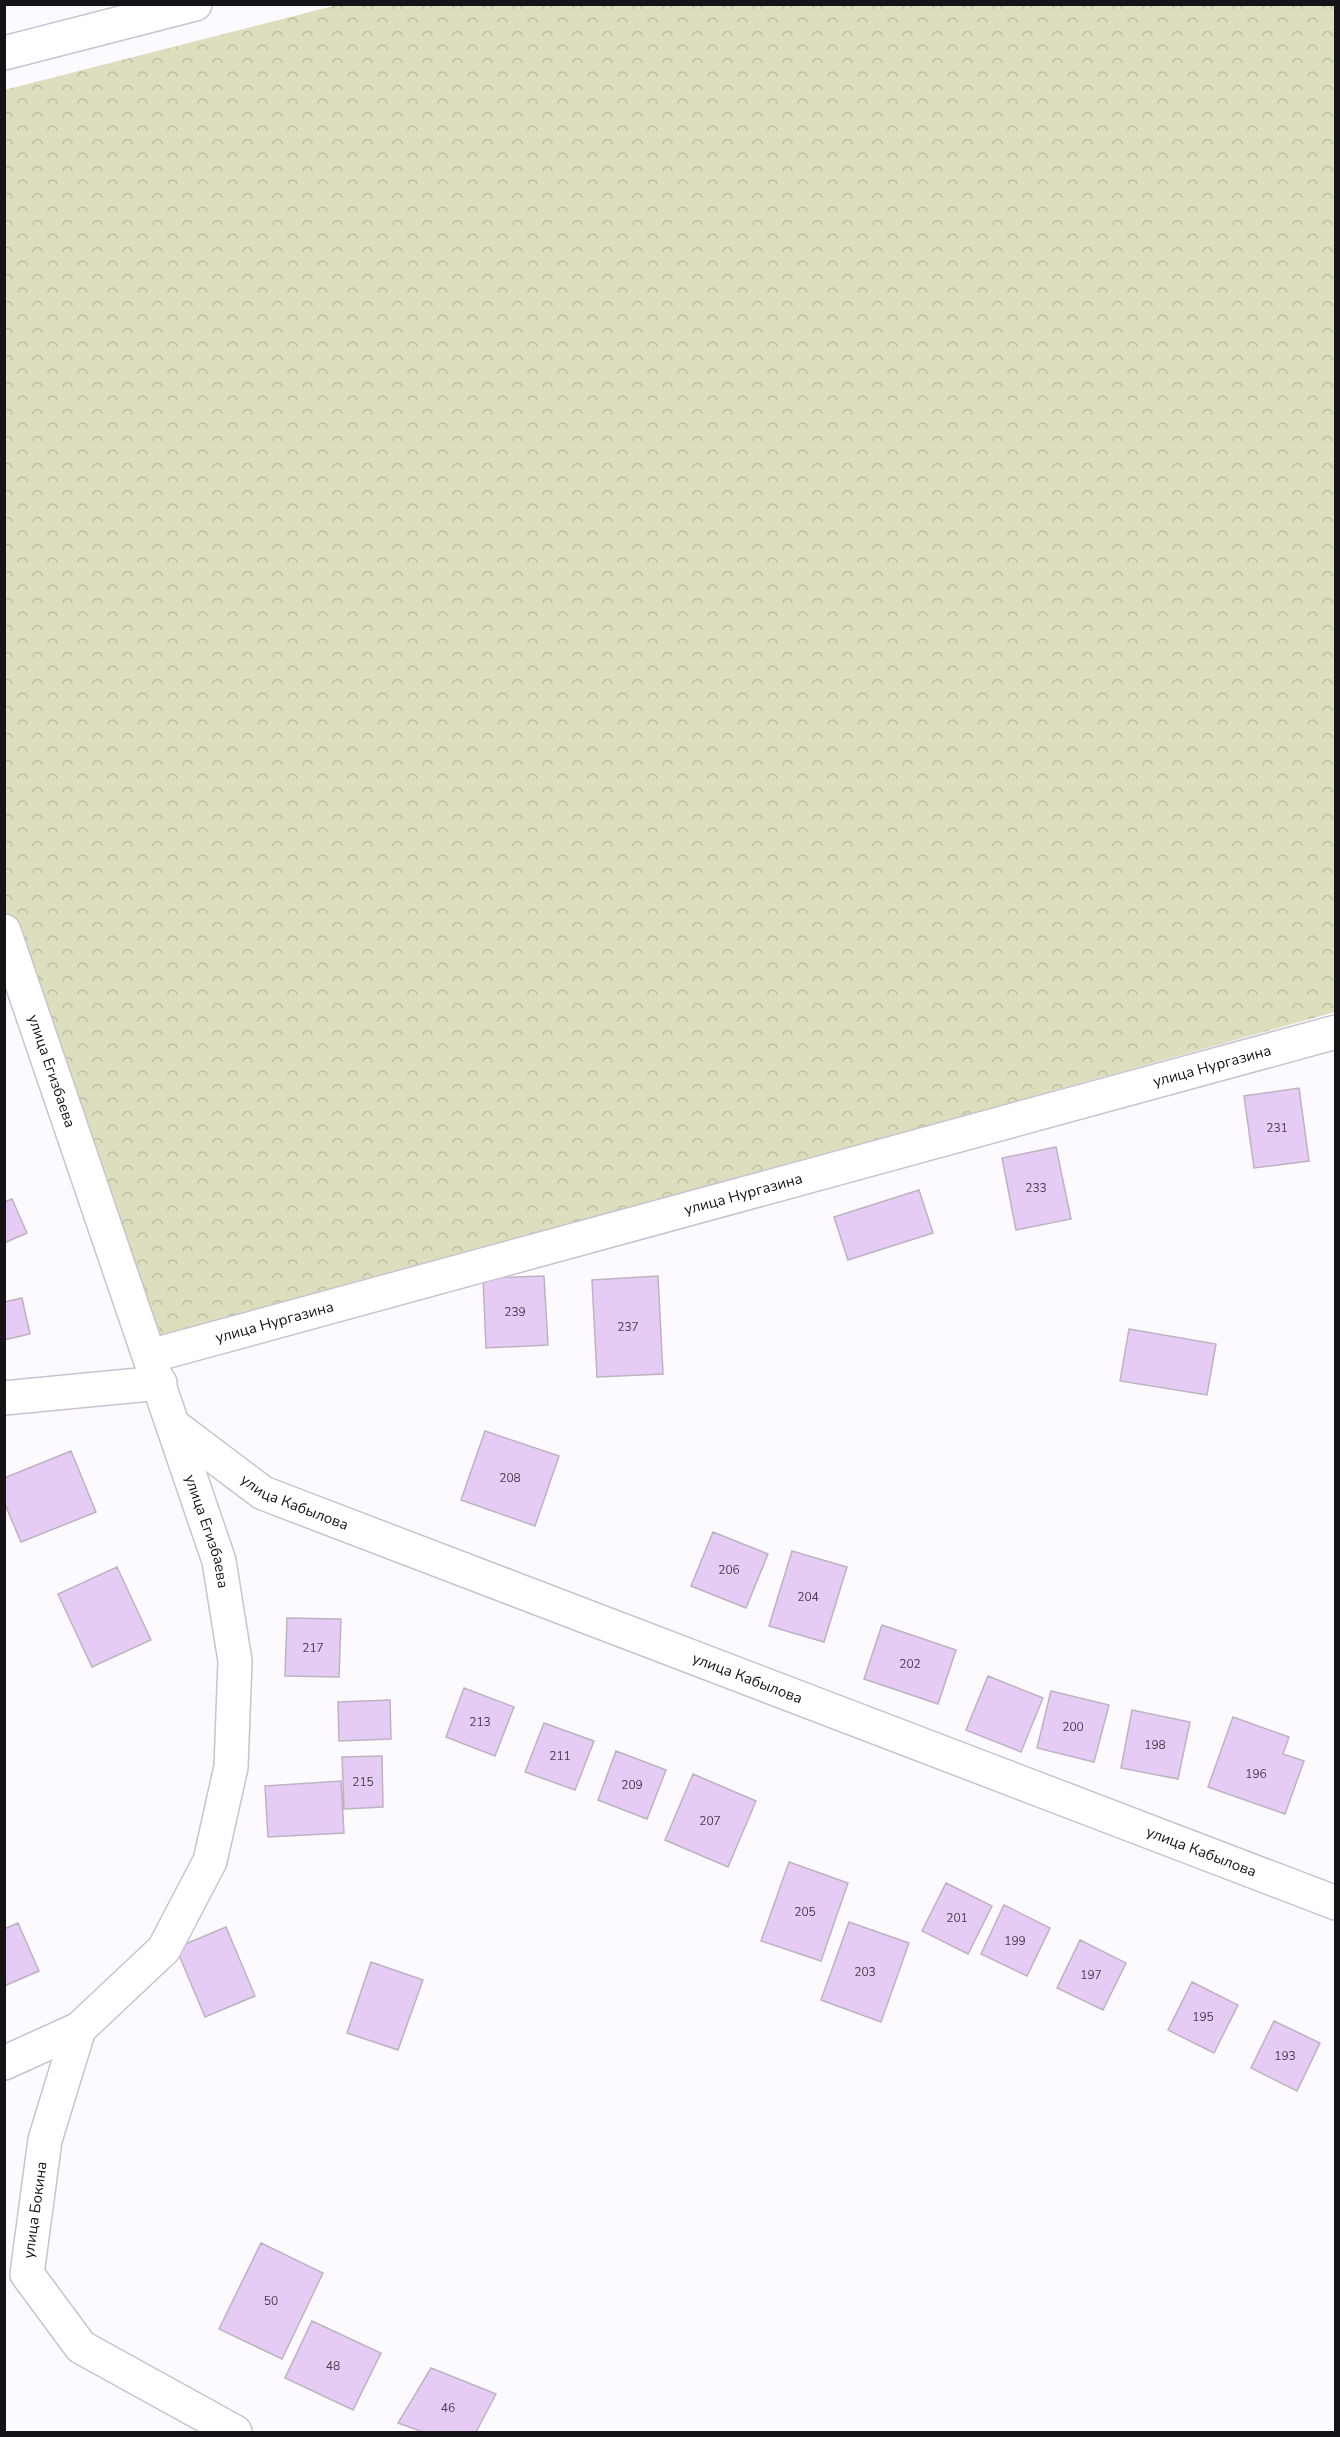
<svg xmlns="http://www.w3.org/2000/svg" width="1340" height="2437" font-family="'Nunito Sans',sans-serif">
  <defs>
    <pattern id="forest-crowns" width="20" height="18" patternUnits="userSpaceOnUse" patternTransform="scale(1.5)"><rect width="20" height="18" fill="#dcdebd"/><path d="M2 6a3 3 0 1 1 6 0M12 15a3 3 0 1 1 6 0" fill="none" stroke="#bcbea2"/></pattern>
  </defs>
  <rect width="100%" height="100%" fill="#fcfafe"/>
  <path fill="url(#forest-crowns)" d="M337,5H1335V1012L150,1344L5,908L4,90Z"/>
  <path fill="#e6cbf5" stroke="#bcb3c1" stroke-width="1.5" d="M1299,1088L1309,1161L1254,1168L1244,1096Z
    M1056,1147L1071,1219L1016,1230L1002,1158Z
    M919,1190L933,1233L848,1260L834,1217Z
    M12,1199L27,1233L4,1243V1202Z
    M544,1276L548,1345L486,1348L483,1278Z
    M658,1276L663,1374L597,1377L592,1280Z
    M22,1298L30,1334L4,1340V1302Z
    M1129,1329L1216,1344L1207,1395L1120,1381Z
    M485,1431L559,1456L535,1526L461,1500Z
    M71,1451L96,1512L21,1542L4,1502V1478Z
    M713,1532L768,1554L746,1608L691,1586Z
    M792,1551L847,1567L824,1642L769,1626Z
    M117,1567L151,1640L92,1667L58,1594Z
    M287,1618L341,1619L339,1677L285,1676Z
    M882,1625L956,1650L938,1704L864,1679Z
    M988,1676L1043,1698L1021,1752L966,1730Z
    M464,1688L514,1707L495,1756L446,1737Z
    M1051,1691L1109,1705L1094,1762L1037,1748Z
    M390,1700L391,1739L339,1741L338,1702Z
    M1132,1710L1190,1722L1178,1779L1121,1768Z
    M1233,1717L1289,1737L1283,1754L1304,1761L1285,1814L1208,1787Z
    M544,1723L594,1741L575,1790L525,1772Z
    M616,1751L666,1770L647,1819L598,1800Z
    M382,1756L383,1807L344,1809L342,1757Z
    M693,1774L756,1801L728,1867L665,1840Z
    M341,1781L344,1833L268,1837L265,1786Z
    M789,1862L848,1883L821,1961L761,1941Z
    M946,1883L992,1906L968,1954L922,1931Z
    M1004,1905L1050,1928L1027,1976L981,1954Z
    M849,1922L909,1943L881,2022L821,2000Z
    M18,1923L39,1971L4,1986V1929Z
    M226,1927L255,1996L205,2017L176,1948Z
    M1080,1940L1126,1963L1103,2010L1057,1988Z
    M371,1962L423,1980L398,2050L347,2033Z
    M1192,1982L1238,2005L1214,2053L1168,2030Z
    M1274,2021L1320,2043L1297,2091L1251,2068Z
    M261,2243L323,2273L282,2359L219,2329Z
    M312,2321L381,2353L353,2410L285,2378Z
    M431,2368L496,2394L476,2432H423L398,2423Z"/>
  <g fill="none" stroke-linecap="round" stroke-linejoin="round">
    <g stroke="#cbc2d1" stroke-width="36">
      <g id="street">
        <path id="s1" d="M4,931L219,1561L235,1661L231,1767L210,1861L164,1949L79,2029L4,2063"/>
        <path id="s2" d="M150,1356L1336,1032"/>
        <path d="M4,1398L160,1383"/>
        <path id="s3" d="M174,1426L263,1493L1336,1903"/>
        <path d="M79,2029L45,2140L27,2274L81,2347L235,2432"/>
      </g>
    </g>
    <g stroke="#cbc2d1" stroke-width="36">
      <path id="secondary" d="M4,53L195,4"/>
    </g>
    <use href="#street" stroke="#fff" stroke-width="33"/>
    <use href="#secondary" stroke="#fff" stroke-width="33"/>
  </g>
  <g text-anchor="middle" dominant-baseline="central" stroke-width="4.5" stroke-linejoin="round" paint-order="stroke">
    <g font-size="12" fill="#4a414f">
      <text x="1277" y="1128">231</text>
      <text x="1036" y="1188">233</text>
      <text x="515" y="1312">239</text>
      <text x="628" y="1327">237</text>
      <text x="510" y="1478">208</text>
      <text x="729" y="1570">206</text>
      <text x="808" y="1597">204</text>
      <text x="313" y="1648">217</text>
      <text x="910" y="1664">202</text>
      <text x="480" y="1722">213</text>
      <text x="1073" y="1727">200</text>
      <text x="1155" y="1745">198</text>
      <text x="560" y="1756">211</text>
      <text x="1256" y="1774">196</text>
      <text x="363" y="1782">215</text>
      <text x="632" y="1785">209</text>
      <text x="710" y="1821">207</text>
      <text x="805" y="1912">205</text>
      <text x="957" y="1918">201</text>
      <text x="1015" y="1941">199</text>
      <text x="865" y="1972">203</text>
      <text x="1091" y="1975">197</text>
      <text x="1203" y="2017">195</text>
      <text x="1285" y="2056">193</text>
      <text x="271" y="2301">50</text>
      <text x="333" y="2366">48</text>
      <text x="448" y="2408">46</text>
    </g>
    <g font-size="15" fill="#161318" stroke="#fff">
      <text stroke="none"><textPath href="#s2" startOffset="1101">улица Нургазина</textPath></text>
      <text stroke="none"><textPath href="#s1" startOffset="148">улица Егизбаева</textPath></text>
      <text stroke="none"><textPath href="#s2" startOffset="615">улица Нургазина</textPath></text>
      <text stroke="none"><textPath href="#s2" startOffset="129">улица Нургазина</textPath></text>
      <text stroke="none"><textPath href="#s3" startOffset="144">улица Кабылова</textPath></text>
      <text stroke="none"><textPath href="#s1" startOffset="634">улица Егизбаева</textPath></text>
      <text stroke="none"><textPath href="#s3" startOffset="630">улица Кабылова</textPath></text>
      <text stroke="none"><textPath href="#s3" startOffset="1116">улица Кабылова</textPath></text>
      <text transform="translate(35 2210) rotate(-82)">улица Бокина</text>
    </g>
  </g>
  <rect width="1340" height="2437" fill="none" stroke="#161318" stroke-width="12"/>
</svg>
